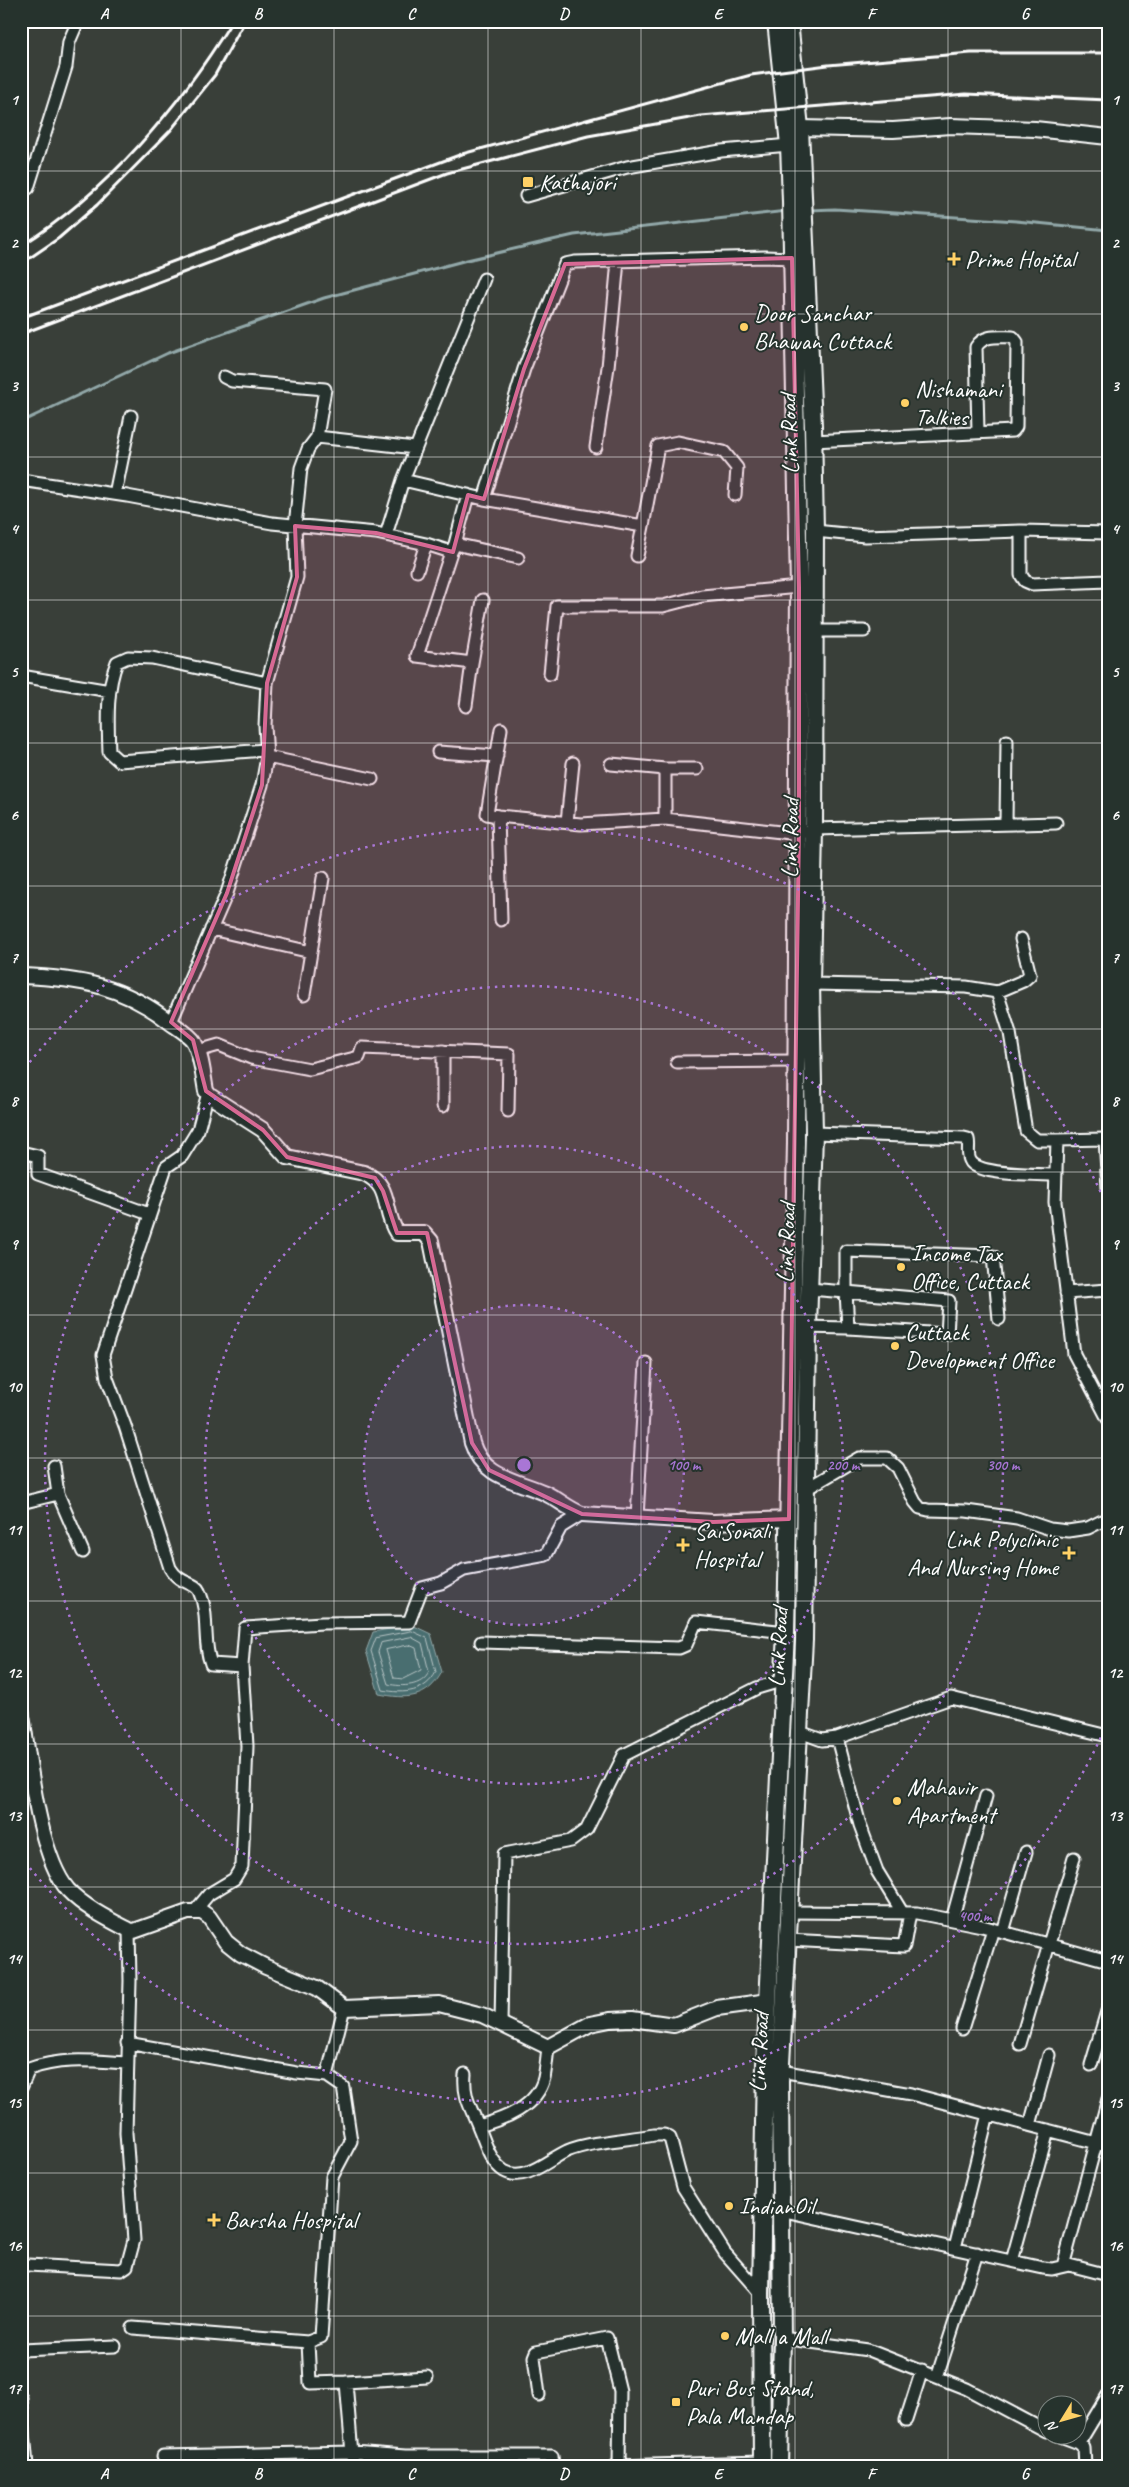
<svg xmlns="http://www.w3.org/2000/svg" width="1129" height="2487" font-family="Caveat,sans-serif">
  <rect width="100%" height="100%" fill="#393f39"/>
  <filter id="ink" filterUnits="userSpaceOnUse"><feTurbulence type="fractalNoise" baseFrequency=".02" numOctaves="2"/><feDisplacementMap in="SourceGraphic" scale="10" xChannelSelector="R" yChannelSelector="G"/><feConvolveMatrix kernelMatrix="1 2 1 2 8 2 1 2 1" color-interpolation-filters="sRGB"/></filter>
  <g filter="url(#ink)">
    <path fill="#4a6e70" stroke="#92a8a9" d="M412,1625L431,1634L442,1672C427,1700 406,1699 379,1694L366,1651L373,1632Z"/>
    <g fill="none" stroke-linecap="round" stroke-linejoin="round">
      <path stroke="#b7c5c6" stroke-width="1" d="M412,1631L427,1638L436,1672C425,1693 404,1694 383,1690L371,1651L376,1638Z
        M411,1637L422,1643L429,1672C422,1687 402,1687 388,1684L378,1652L381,1643Z
        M409,1645L416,1648L421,1670L403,1679L394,1678L386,1650Z"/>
      <path stroke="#92a8a9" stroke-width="3" d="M808,210L835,209L1016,221L1108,230
        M21,422L168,353L324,298L467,260L574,235L787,211"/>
      <g stroke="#fff" stroke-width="15">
        <path id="minor" d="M28,188L66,67L69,42L78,21
          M526,196L627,167L721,151L789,145
          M484,279L403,480L484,499L524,369L565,264L575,262L765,257L792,258
          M224,377L232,381L325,389L317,437L415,448
          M813,441L1013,431L1016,427L1017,342L1013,337C999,337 984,334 976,347L978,432
          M596,447L608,367L618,261
          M21,480L127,496L272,523L376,533L426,544L451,552L417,656L472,663L466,706
          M115,494L131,416
          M484,499L643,526L637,556
          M643,526L658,446L678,442L724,452L737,468L735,495
          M815,531L865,536L1021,531L1108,533
          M1021,531V575L1025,581L1032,584L1108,581
          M386,535L403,480
          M455,544L468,495
          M451,552L455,544L518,558
          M417,571L426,544
          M815,631H864
          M472,663L483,600
          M550,674L557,606H663L702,596L799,587
          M21,676L110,691
          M265,750L119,761L109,752C108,723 106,689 117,662L128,657L152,658L267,683
          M438,752L497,756
          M267,757L372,779
          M611,764L665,769V819
          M665,769H697
          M498,816L487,814L501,729
          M567,822L573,763
          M1006,824L1007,741
          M501,920L498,816L581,824L665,819L799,834L814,829L1056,823
          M211,929L311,952L304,995
          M311,952L323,878
          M811,984L966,987L997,992L1023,981L1030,975L1021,939
          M997,992L1010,1033L1026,1131L1037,1140H1057L1055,1202L1074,1354L1108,1419
          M171,1022L227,893L262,785L267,757L265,726L267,683L297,577L295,526L301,468L308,449L317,437
          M198,1051L219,1045L251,1058L310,1069L359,1057L362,1048L509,1054L508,1111
          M677,1062L796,1061
          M443,1106V1051
          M814,1133L964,1138L968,1139C970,1146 966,1155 971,1162C982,1176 1038,1174 1056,1175
          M1057,1140L1105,1139L1108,1188
          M21,1152L38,1156V1174L149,1214
          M809,1289L846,1292V1251L993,1256L999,1319
          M1066,1293L1108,1290
          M803,1327L848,1328L846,1292L949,1301L947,1334L848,1328
          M54,1466L58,1494
          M806,1489L859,1458H887L898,1468L915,1502L920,1508L928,1510L966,1511L1017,1518L1050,1529L1068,1531L1088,1528L1108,1518
          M21,1503L58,1494L83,1552
          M637,1517L646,1363
          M481,1642L679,1648L686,1645L696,1622L786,1632
          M242,1666L245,1628L322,1623L409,1622L422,1588L441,1583L464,1570L546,1555L561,1527L582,1514
          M797,1731L822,1740L837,1738L951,1698L1108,1736
          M837,1738L860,1825L877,1871L902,1912
          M194,1912L209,1894L234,1879L242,1866L247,1746L242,1666L211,1664C202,1641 210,1614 199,1591C195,1582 180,1585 170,1568L125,1426L107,1378L103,1355L166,1167L182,1156L198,1130L208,1093
          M788,1912L917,1913L982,1926L1108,1961
          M952,1920L986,1796
          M1003,1932L1026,1852
          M788,1940L904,1946L910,1913
          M501,2024L504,1854L571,1841L587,1829L624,1755L757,1688L784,1680
          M962,2029L993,1929
          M127,2043L297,2073L327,2076L344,2008
          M1020,2044L1074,1858
          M1091,2065L1108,2008
          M781,2071L911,2094L1108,2146
          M465,2074C463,2098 471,2107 479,2128C485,2142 490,2162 504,2171C525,2183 549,2159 567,2151C592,2141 627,2140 654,2135H664L670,2138L683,2187L725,2253L761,2294
          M21,2088L29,2069C61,2057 93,2061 127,2063
          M1030,2125L1049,2055
          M479,2126C504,2119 537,2107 544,2078C546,2068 547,2057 548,2047
          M780,2210L1043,2268L1052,2269L1069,2265L1108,2275
          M955,2248L988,2114
          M1012,2261L1048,2130
          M28,2265L121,2270L127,2266L134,2240L126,2133L130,1981L129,1930
          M1063,2266L1108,2099
          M133,2328L308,2342L310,2383L346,2382L353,2466
          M782,2338L868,2350L967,2389L1046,2431
          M308,2342L321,2337L332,2177L351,2141L343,2087L327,2076
          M21,2350L115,2346
          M937,2377L977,2253
          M346,2382L427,2377
          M539,2395L534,2357L536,2352L607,2338L620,2391L619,2466
          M21,2398L27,2466
          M906,2420L922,2370
          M1055,2434L1079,2443L1084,2448L1085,2466
          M1079,2443L1108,2395
          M163,2456L353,2452L405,2456H552L553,2466
          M615,2466L762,2462"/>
      </g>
      <g stroke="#fff" stroke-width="18">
        <path id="tertiary" d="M800,128L893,130L951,126L1035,129L1108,137
          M21,976C79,978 125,986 171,1023C178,1028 190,1035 194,1042C202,1057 203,1075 206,1091L210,1096L263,1130L287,1157L364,1173C393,1186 382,1211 397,1233H424L431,1241L472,1443C483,1478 516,1480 545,1493C558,1499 568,1509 582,1514L713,1522L789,1519
          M21,1710C29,1756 38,1855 68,1890C84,1907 108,1919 129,1930L134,1931L188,1912H202L209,1917L226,1942L241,1954L266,1967L317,1988L344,2008L439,2004L482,2015L548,2047L590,2024L610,2020L632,2019L674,2025L717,2008L769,2001"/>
      </g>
      <g stroke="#fff" stroke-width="20">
        <path id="secondary" d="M762,2466L761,2294L765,2065L786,1632L796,1143L799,587L791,201L789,145L776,21
          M779,2466L782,2338L780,2082L804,1640L808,1328L814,1133L811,984L814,829L815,531L813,426L800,128L789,21"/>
      </g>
      <use href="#minor" stroke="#26332d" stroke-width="11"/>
      <use href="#tertiary" stroke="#26332d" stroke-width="14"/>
      <use href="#secondary" stroke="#26332d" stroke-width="16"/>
      <path stroke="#fff" stroke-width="3" d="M21,246C107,192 179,107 232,21
        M21,264L59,238L97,205L170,131L215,75L245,21
        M21,318L462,154L751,75L828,65L971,53H1108
        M21,334L447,173L588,136L701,116L966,94L1108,100"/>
    </g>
  </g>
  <path fill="#d76994" fill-opacity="0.2" stroke="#d76994" stroke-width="4" stroke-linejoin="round" d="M792,258L799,587V827L789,1519L713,1522L582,1514L489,1470L472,1443L427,1233H397L383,1191L375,1178L287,1157L263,1130L206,1091L193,1040L171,1022L227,893L262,785L267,683L297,577L295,526L376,533L453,552L468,495L484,499L524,369L565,264Z"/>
  <path fill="none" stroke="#fff" stroke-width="1" stroke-opacity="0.55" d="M181,21V2466M334,21V2466M488,21V2466M641,21V2466M795,21V2466M948,21V2466M21,171H1108M21,314H1108M21,457H1108M21,600H1108M21,743H1108M21,886H1108M21,1029H1108M21,1172H1108M21,1315H1108M21,1458H1108M21,1601H1108M21,1744H1108M21,1887H1108M21,2030H1108M21,2173H1108M21,2316H1108"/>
  <circle cx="524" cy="1465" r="160" fill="#a976d5" fill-opacity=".12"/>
  <g fill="none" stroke="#a976d5" stroke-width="2.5" stroke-dasharray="2.5 5">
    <circle cx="524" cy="1465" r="160"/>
    <circle cx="524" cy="1465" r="319"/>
    <circle cx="524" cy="1465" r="479"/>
    <path d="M1107 1724A638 638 0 0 1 25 1862M25 1068A638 638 0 0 1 1107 1206"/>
  </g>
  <g fill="#ffd166" stroke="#26332d" stroke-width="2">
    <rect x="522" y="176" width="12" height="12" rx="2.5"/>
    <path d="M951.5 251.5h5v5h5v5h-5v5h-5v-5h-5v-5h5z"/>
    <circle cx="744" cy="327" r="5"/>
    <circle cx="905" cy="403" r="5"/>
    <circle cx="901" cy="1267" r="5"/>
    <circle cx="895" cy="1346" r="5"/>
    <path d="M680.5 1537.5h5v5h5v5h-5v5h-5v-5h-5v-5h5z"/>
    <path d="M1066.5 1545.5h5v5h5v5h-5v5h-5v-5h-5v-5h5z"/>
    <circle cx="897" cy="1801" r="5"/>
    <circle cx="729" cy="2206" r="5"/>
    <path d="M211.5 2212.5h5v5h5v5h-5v5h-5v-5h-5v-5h5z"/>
    <circle cx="725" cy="2336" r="5"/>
    <rect x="671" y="2397" width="10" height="10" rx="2.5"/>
  </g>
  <g text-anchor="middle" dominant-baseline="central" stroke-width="4" stroke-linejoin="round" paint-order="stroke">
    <g font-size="24" fill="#fff" stroke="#26332d" text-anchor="start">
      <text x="539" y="182">Kathajori</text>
      <text x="965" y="259">Prime Hopital</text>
      <text x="754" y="313">Door Sanchar<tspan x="754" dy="28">Bhawan Cuttack</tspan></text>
      <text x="915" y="389">Nishamani<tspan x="915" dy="28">Talkies</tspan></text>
      <text x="911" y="1253">Income Tax<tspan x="911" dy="28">Office, Cuttack</tspan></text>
      <text x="905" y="1332">Cuttack<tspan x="905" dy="28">Development Office</tspan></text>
      <text x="694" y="1531">SaiSonali<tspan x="694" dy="28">Hospital</tspan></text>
      <text x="1058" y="1539" text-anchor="end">Link Polyclinic<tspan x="1058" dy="28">And Nursing Home</tspan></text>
      <text x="907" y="1787">Mahavir<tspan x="907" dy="28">Apartment</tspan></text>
      <text x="739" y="2206">IndianOil</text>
      <text x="225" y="2220">Barsha Hospital</text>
      <text x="735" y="2336">Mall a Mall</text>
      <text x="686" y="2388">Puri Bus Stand,<tspan x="686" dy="28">Pala Mandap</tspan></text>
    </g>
    <g font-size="24" fill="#fff" stroke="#26332d">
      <text transform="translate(789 434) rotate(-92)">Link Road</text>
      <text transform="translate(790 838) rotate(-89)">Link Road</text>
      <text transform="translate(786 1243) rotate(-88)">Link Road</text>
      <text transform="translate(778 1647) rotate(-87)">Link Road</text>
      <text transform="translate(759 2052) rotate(-87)">Link Road</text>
    </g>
  </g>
  <circle cx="524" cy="1465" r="8" fill="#a976d5" stroke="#26332d" stroke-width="2.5"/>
  <g font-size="15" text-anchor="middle" font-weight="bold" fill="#a976d5" stroke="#26332d" stroke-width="4" stroke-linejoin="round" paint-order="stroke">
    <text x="684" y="1470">100 m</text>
    <text x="843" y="1470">200 m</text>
    <text x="1003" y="1470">300 m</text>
    <text x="975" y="1921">400 m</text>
  </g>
  <rect width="1129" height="2487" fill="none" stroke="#26332d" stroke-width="55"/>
  <g transform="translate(1062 2420) rotate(233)"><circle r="24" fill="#26332d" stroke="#7d8581"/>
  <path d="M0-4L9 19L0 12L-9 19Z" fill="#ffd166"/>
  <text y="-8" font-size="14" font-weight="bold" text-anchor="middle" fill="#ffffff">N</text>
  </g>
  <rect x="28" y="28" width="1074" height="2432" fill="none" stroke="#fff" stroke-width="2"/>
  <g font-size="16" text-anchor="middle" font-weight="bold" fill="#fff">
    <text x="104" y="19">A</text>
    <text x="258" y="19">B</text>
    <text x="411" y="19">C</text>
    <text x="564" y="19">D</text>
    <text x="718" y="19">E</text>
    <text x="871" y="19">F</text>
    <text x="1025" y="19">G</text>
    <text x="14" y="105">1</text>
    <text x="1115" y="105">1</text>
    <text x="14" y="248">2</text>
    <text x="1115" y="248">2</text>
    <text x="14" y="391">3</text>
    <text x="1115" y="391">3</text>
    <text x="14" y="534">4</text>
    <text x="1115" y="534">4</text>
    <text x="14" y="677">5</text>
    <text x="1115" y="677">5</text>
    <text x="14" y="820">6</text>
    <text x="1115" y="820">6</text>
    <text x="14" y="963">7</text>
    <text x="1115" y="963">7</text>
    <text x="14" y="1106">8</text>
    <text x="1115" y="1106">8</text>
    <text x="14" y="1249">9</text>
    <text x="1115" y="1249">9</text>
    <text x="14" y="1392">10</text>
    <text x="1115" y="1392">10</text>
    <text x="14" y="1535">11</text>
    <text x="1115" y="1535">11</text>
    <text x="14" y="1678">12</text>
    <text x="1115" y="1678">12</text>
    <text x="14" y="1821">13</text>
    <text x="1115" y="1821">13</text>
    <text x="14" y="1964">14</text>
    <text x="1115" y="1964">14</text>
    <text x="14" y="2108">15</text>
    <text x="1115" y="2108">15</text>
    <text x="14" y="2251">16</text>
    <text x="1115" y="2251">16</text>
    <text x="14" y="2394">17</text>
    <text x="1115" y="2394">17</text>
    <text x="104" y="2479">A</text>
    <text x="258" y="2479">B</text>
    <text x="411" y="2479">C</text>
    <text x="564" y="2479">D</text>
    <text x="718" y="2479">E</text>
    <text x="871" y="2479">F</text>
    <text x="1025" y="2479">G</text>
  </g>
</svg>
